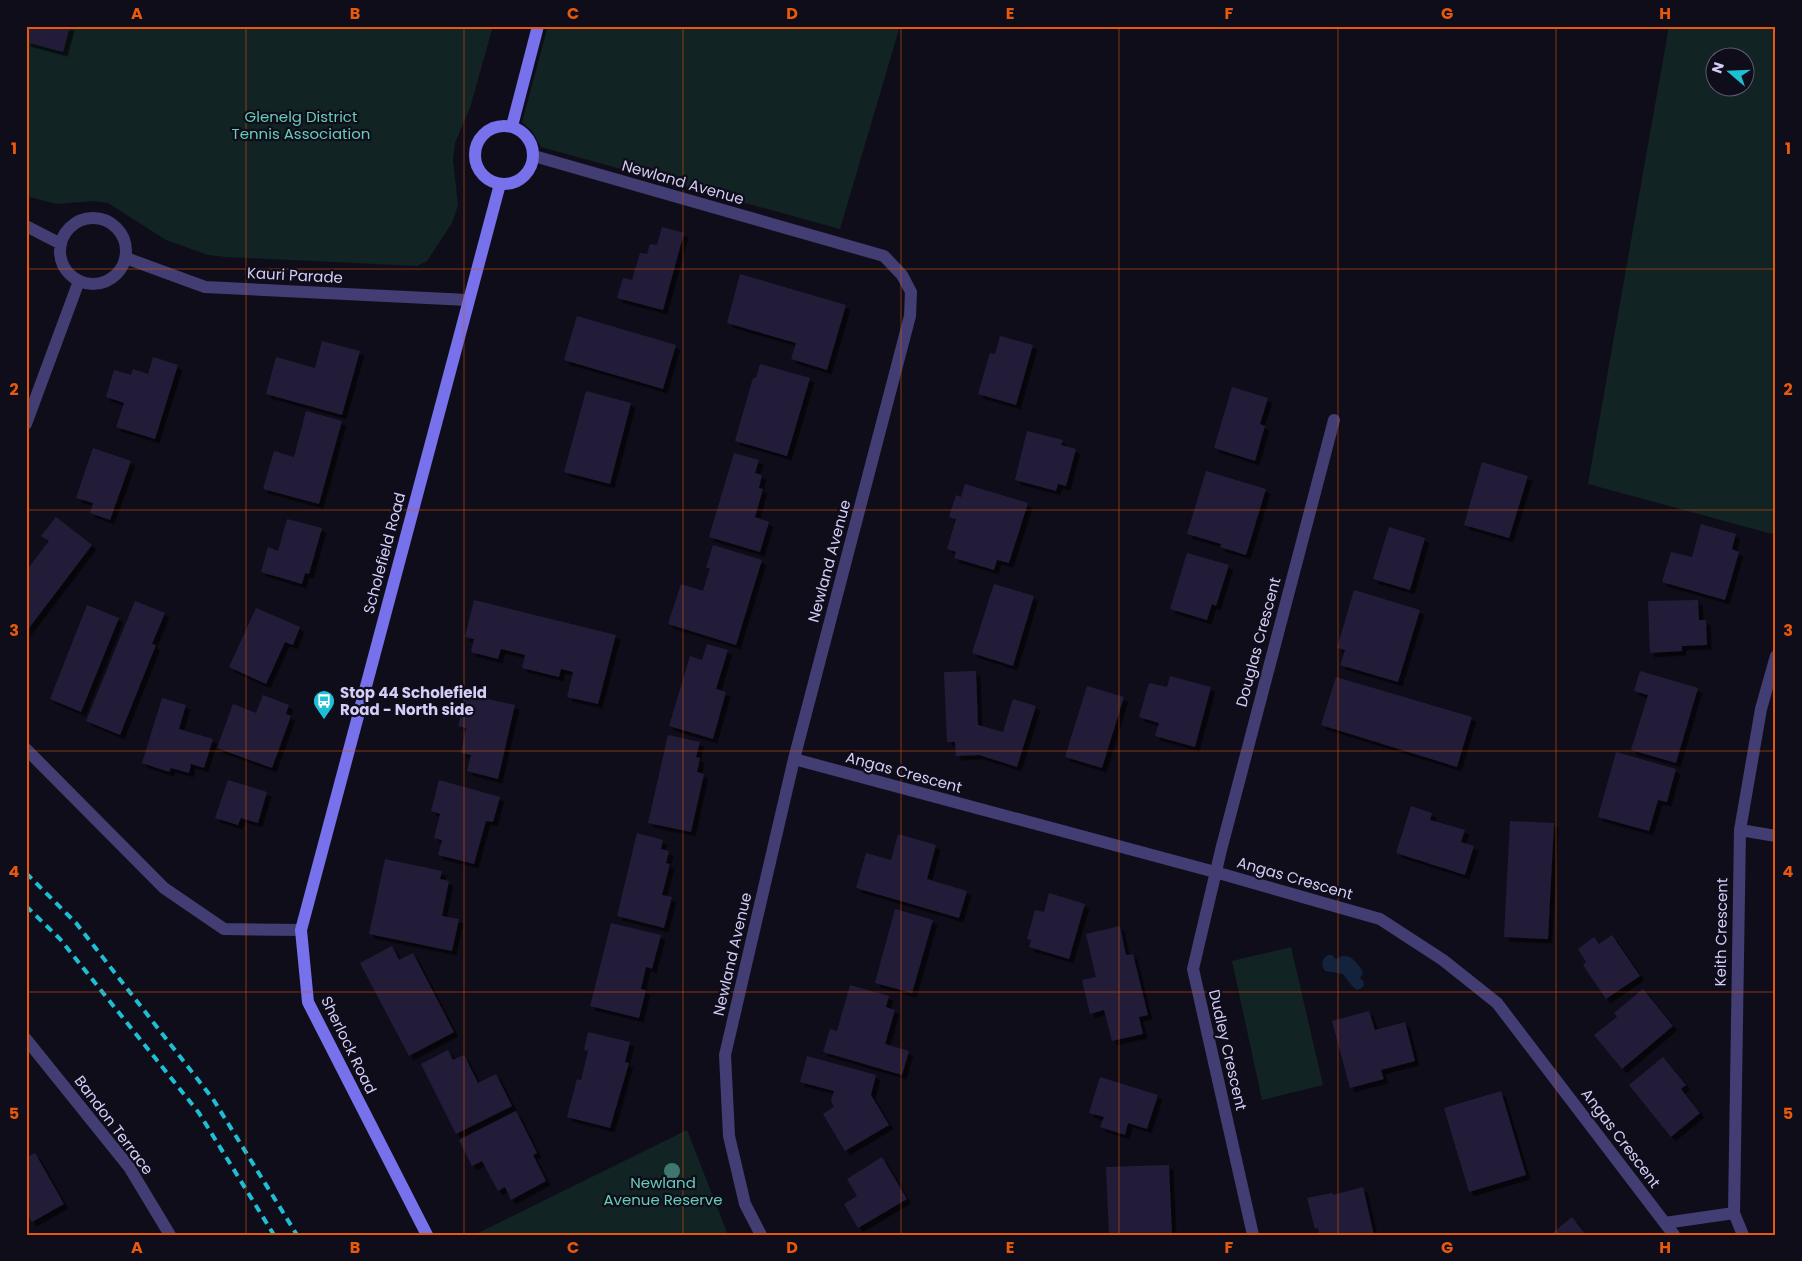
<svg xmlns="http://www.w3.org/2000/svg" width="1802" height="1261" font-family="Poppins,sans-serif">
  <defs>
    <filter id="shadow"><feDropShadow dx="4.5" dy="4.5" stdDeviation="0" flood-color="#0009"/></filter>
  </defs>
  <rect width="100%" height="100%" fill="#100d1a"/>
  <path fill="#112323" fill-rule="evenodd" d="M26,26H493L470,108L455,143L453,160L458,205L452,223L435,249L427,261L417,266L226,257L208,255L166,240L108,203L94,201L56,204L26,196Z
    M548,26H900L840,229L541,147L532,131L522,122Z
    M1669,26H1776V535L1588,484ZM1714,58H1744V88H1714Z
    M1291,947L1323,1085L1262,1100L1232,961Z
    M687,1130L728,1235H479L478,1233Z"/>
  <path fill="#13233d" d="M1328,955H1332L1336,959C1338,958 1341,956 1344,956C1352,955 1361,967 1363,973L1360,978L1363,981L1364,985L1362,988L1357,990L1353,987L1343,974L1325,971C1321,965 1321,959 1328,955Z"/>
  <path fill="#221c38" filter="url(#shadow)" d="M26,26H70L63,52L26,42Z
    M662,227L684,233L663,310L617,298L623,278L632,280L640,253L647,254L650,244L657,245Z
    M740,274L846,305L827,370L791,359L796,343L727,323Z
    M577,316L676,345L663,389L564,360Z
    M1000,336L1033,345L1016,405L978,394L990,353L995,354Z
    M322,341L360,351L342,415L266,394L276,357L315,368Z
    M153,357L178,365L155,439L116,427L124,403L106,397L114,370L131,375L133,369L148,374Z
    M760,364L810,378L787,456L735,441L753,378H756Z
    M1232,387L1268,398L1260,424L1265,426L1255,461L1214,448Z
    M586,391L631,403L610,484L564,472Z
    M306,411L342,421L319,504L263,489L274,451L294,457Z
    M1027,431L1063,440L1061,445L1076,449L1066,486L1058,484L1056,491L1015,480Z
    M93,448L131,461L110,520L90,513L93,503L76,498Z
    M734,453L759,460L755,473L762,475L759,488L763,489L755,517L769,522L760,552L709,537Z
    M1482,462L1528,476L1509,538L1464,525Z
    M1206,471L1266,489L1246,555L1220,547L1221,544L1187,534Z
    M965,484L1028,503L1009,563L997,560L994,570L954,558L956,552L947,549L956,519L949,517L956,495L961,497Z
    M56,517L92,545L26,632V571L49,541L41,536Z
    M287,519L322,528L309,574L305,573L302,584L261,572L268,547L278,551Z
    M1701,524L1736,534L1732,549L1739,552L1725,600L1662,582L1671,552L1692,557Z
    M1389,527L1425,538L1410,590L1373,579Z
    M713,545L762,560L736,645L668,624L681,584L703,591L710,568H706Z
    M1187,553L1229,565L1216,606L1212,604L1207,620L1170,609Z
    M994,584L1034,596L1013,666L972,653Z
    M1354,590L1420,610L1398,682L1340,665L1345,650L1337,648Z
    M474,600L616,635L598,704L567,697L573,672L561,669L559,677L522,668L525,655L501,649L498,659L471,652L474,639L465,637Z
    M1698,600L1699,620H1706L1707,645L1682,646V651L1650,653L1648,601Z
    M135,601L165,613L152,644L156,645L120,735L86,721Z
    M87,605L119,618L81,712L50,699Z
    M256,608L300,627L293,645L285,642L266,684L229,667Z
    M707,644L728,650L716,689L726,692L713,739L669,726L690,656L702,660Z
    M976,671L978,725L1003,732L1013,699L1036,706L1017,767L979,755L956,756L955,742H947L944,672Z
    M1640,671L1698,688L1676,763L1631,750L1648,695L1634,691Z
    M1170,676L1211,687L1195,747L1155,736L1159,723L1139,717L1149,683L1167,687Z
    M1336,677L1472,717L1457,767L1321,725Z
    M1087,686L1124,697L1102,768L1065,757Z
    M466,694L515,705L498,779L467,771L471,755L461,753L466,728L458,726Z
    M263,695L289,705L286,714L291,716L272,768L217,748L233,704L256,713Z
    M162,698L186,705L179,729L213,739L204,768L191,764L189,773L171,768L169,772L142,763Z
    M668,735L700,742L696,757L700,758L697,772L704,774L691,832L648,823Z
    M1616,752L1676,769L1667,802L1658,800L1649,831L1598,817Z
    M228,780L267,792L258,823L241,818L238,825L215,818Z
    M439,780L500,797L493,822L486,821L474,864L438,855L442,840L434,838L440,814L431,811Z
    M1411,806L1432,813L1430,820L1465,830L1461,842L1474,846L1465,875L1396,853Z
    M1510,821L1554,823L1548,939L1504,937Z
    M637,833L663,840L661,849L669,851L666,863L670,864L662,895L672,897L664,928L617,916Z
    M898,834L936,845L927,879L967,891L959,918L856,888L866,853L891,860Z
    M385,859L442,871L440,879L449,881L442,916L459,919L452,951L369,934Z
    M1049,893L1085,904L1069,959L1029,947L1031,940L1027,939L1035,910L1044,912Z
    M895,909L933,920L912,993L875,983Z
    M611,923L661,935L652,969L646,967L641,989L646,990L639,1018L590,1006Z
    M1120,926L1126,955L1133,954L1148,1015L1139,1017L1143,1034L1112,1041L1104,1010L1090,1014L1082,980L1096,977L1086,934Z
    M1612,935L1640,976L1606,999L1583,965L1586,962L1578,949L1594,937L1599,944Z
    M392,946L399,960L413,953L454,1032L409,1056L360,963Z
    M850,985L889,996L886,1007L895,1010L885,1044L909,1051L902,1075L823,1052L830,1029L837,1031Z
    M1643,989L1673,1026L1622,1069L1594,1035L1617,1017L1614,1013Z
    M1369,1011L1375,1030L1405,1022L1415,1061L1381,1070L1384,1079L1350,1088L1332,1021Z
    M588,1032L630,1042L625,1062L629,1063L610,1128L567,1117L577,1079L581,1080L588,1051L584,1050Z
    M448,1050L453,1060L464,1055L478,1083L496,1074L512,1106L456,1134L421,1064Z
    M807,1056L876,1075L871,1095L889,1125L845,1151L823,1114L834,1107L831,1101L834,1091L800,1082Z
    M1663,1057L1686,1085L1681,1089L1700,1113L1671,1137L1629,1085Z
    M1100,1077L1158,1095L1147,1129L1128,1123L1125,1135L1100,1127L1104,1117L1089,1113Z
    M1501,1091L1526,1175L1469,1192L1444,1108Z
    M516,1111L537,1153L533,1155L546,1181L511,1200L505,1187L498,1191L482,1161L472,1166L459,1140Z
    M35,1153L64,1204L32,1222L26,1211V1158Z
    M882,1157L907,1199L858,1228L844,1204L857,1196L847,1179Z
    M1169,1165L1172,1235H1109L1106,1167Z
    M1363,1187L1374,1235H1319L1318,1228L1315,1229L1307,1198L1332,1193L1333,1195Z
    M1572,1217L1586,1235H1550Z"/>
  <g fill="none" stroke-linecap="round" stroke-linejoin="round">
    <path stroke="#423e73" stroke-width="12" d="M534,156L884,256L902,275L911,292L910,316L794,759L725,1055L729,1136L745,1204L761,1235
      M60 251a33 33 0 1 1 66 0a33 33 0 1 1-66 0Z
      M26,226L61,244
      M126,258L205,287L468,300
      M26,424L79,281
      M26,749L164,888L224,929L301,930
      M794,759L1215,872L1380,919L1443,960L1497,1003L1674,1235
      M1740,830L1776,836
      M26,1039L129,1167L170,1235
      M1665,1223L1734,1213
      M1253,1235L1193,969L1221,850L1334,420
      M1743,1235L1734,1213L1740,830L1761,709L1776,656"/>
    <path stroke="#7771eb" stroke-width="12" d="M475 155a29 29 0 1 1 58 0a29 29 0 1 1-58 0Z
      M512,126L538,26
      M427,1235L308,1002L301,930L500,184"/>
    <path stroke="#1ebed4" stroke-width="4" stroke-dasharray="8 6" stroke-linecap="butt" d="M26,873L76,923L213,1099L297,1235
      M26,906L60,939L199,1113L274,1235"/>
  </g>
  <circle fill="#3f776f" cx="672" cy="1171" r="8"/>
  <path fill="none" stroke="#e8590c" stroke-width="1" stroke-opacity="0.55" d="M246,26V1235M464,26V1235M683,26V1235M901,26V1235M1119,26V1235M1338,26V1235M1556,26V1235M26,269H1776M26,510H1776M26,751H1776M26,992H1776"/>
  <defs>
    <g id="bus-pin" transform="scale(1.125)"><path d="M0 17L-7.5 6A9.5 9.5 0 1 1 7.5 6Z" fill="#1ebed4" stroke="#100d1a"/><path d="M-5-6H5V4H4V6H2V4H-2V6H-4V4H-5ZM-3.5-4V0h7V-4ZM-3.5 1.2v1.5H-2V1.2ZM2 1.2v1.5H3.5V1.2Z" fill="#fff"/></g>
  </defs>
  <g fill-rule="evenodd">
    <use href="#bus-pin" x="324" y="701"/>
  </g>
  <g text-anchor="middle" dominant-baseline="central" stroke-width="4.5" stroke-linejoin="round" paint-order="stroke">
    <g font-size="15" fill="#65cdb5" stroke="#100d1a">
      <text x="301" y="116">Glenelg District<tspan x="301" dy="17">Tennis Association</tspan></text>
      <text x="663" y="1182">Newland<tspan x="663" dy="17">Avenue Reserve</tspan></text>
    </g>
    <g font-size="15" fill="#d3cdf8" stroke="#100d1a">
      <text transform="translate(683 182) rotate(16)">Newland Avenue</text>
      <text transform="translate(295 275) rotate(3)">Kauri Parade</text>
      <text transform="translate(384 553) rotate(-75)">Scholefield Road</text>
      <text transform="translate(829 561) rotate(-75)">Newland Avenue</text>
      <text transform="translate(1258 642) rotate(-75)">Douglas Crescent</text>
      <text transform="translate(904 772) rotate(15)">Angas Crescent</text>
      <text transform="translate(1295 878) rotate(16)">Angas Crescent</text>
      <text transform="translate(1721 932) rotate(-89)">Keith Crescent</text>
      <text transform="translate(732 954) rotate(-77)">Newland Avenue</text>
      <text transform="translate(349 1045) rotate(64)">Sherlock Road</text>
      <text transform="translate(1228 1050) rotate(77)">Dudley Crescent</text>
      <text transform="translate(114 1125) rotate(53)">Bandon Terrace</text>
      <text transform="translate(1621 1138) rotate(53)">Angas Crescent</text>
    </g>
    <g font-size="15" font-weight="bold" fill="#d3cdf8" stroke="#100d1a" text-anchor="start">
      <text x="340" y="692">Stop 44 Scholefield<tspan x="340" dy="17">Road - North side</tspan></text>
    </g>
  </g>
  <rect width="1802" height="1261" fill="none" stroke="#100d1a" stroke-width="55"/>
  <g transform="translate(1730 72) rotate(289)"><circle r="24" fill="#100d1a" stroke="#5e5a73"/>
  <path d="M0-4L9 19L0 12L-9 19Z" fill="#1ebed4"/>
  <text y="-8" font-size="14" font-weight="bold" text-anchor="middle" fill="#d3cdf8">N</text>
  </g>
  <rect x="28" y="28" width="1746" height="1206" fill="none" stroke="#e8590c" stroke-width="2"/>
  <g font-size="16" text-anchor="middle" font-weight="bold" fill="#e8590c">
    <text x="137" y="19">A</text>
    <text x="355" y="19">B</text>
    <text x="573" y="19">C</text>
    <text x="792" y="19">D</text>
    <text x="1010" y="19">E</text>
    <text x="1229" y="19">F</text>
    <text x="1447" y="19">G</text>
    <text x="1665" y="19">H</text>
    <text x="14" y="154">1</text>
    <text x="1788" y="154">1</text>
    <text x="14" y="395">2</text>
    <text x="1788" y="395">2</text>
    <text x="14" y="636">3</text>
    <text x="1788" y="636">3</text>
    <text x="14" y="877">4</text>
    <text x="1788" y="877">4</text>
    <text x="14" y="1119">5</text>
    <text x="1788" y="1119">5</text>
    <text x="137" y="1253">A</text>
    <text x="355" y="1253">B</text>
    <text x="573" y="1253">C</text>
    <text x="792" y="1253">D</text>
    <text x="1010" y="1253">E</text>
    <text x="1229" y="1253">F</text>
    <text x="1447" y="1253">G</text>
    <text x="1665" y="1253">H</text>
  </g>
</svg>
